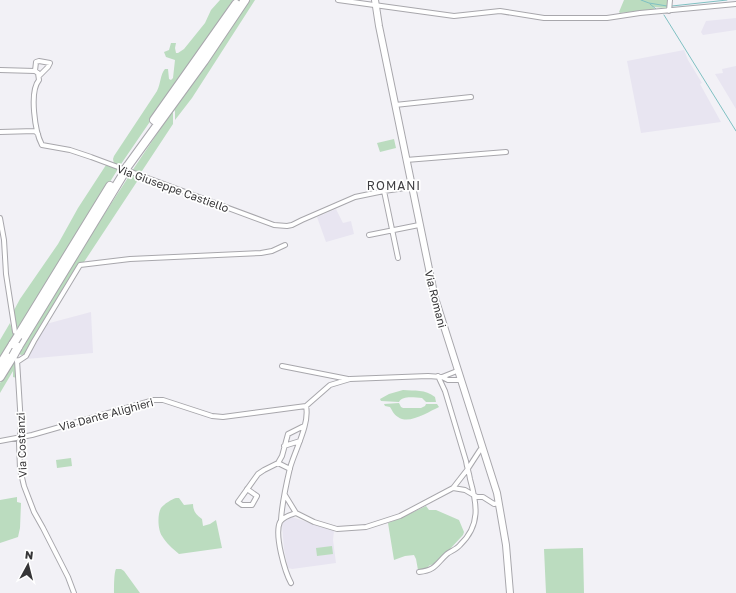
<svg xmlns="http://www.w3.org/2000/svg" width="736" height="593" font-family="'Golos Text',sans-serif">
  <rect width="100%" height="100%" fill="#f2f1f6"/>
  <path fill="#e8e5f1" d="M736,18V30L703,35L701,32L706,21Z
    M684,50L688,60L702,83L700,84L721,122L641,133L627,61Z
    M736,66V109L715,74L723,73L722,69Z
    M336,209L343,223L351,221L354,234L326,242L317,217Z
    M91,312L93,353L26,359L46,324Z
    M292,517L334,531L333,540L336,563L292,569L288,568L284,549L282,525L285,520Z"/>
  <path fill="#bbdcbf" d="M220,0H233L119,167L114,164L113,159L114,156L157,91C161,83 160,75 165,69H168L169,79L171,80L173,78L175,60L166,57L164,52L169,50L171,43H176L175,48L176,53H178L184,49L205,23L211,10Z
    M249,0H255L192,98L175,120V110L173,112V124L140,174L132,171L236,16Z
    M624,0H668L667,8L653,7L655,9L620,13L619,12Z
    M394,139L396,148L380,152L377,143Z
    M106,165L118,169L16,332L13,312L20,299L58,244L78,208Z
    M131,173L140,177L84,262L80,263L77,266L26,354L21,355L18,353L75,259Z
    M10,323L14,336L0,359V340Z
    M15,358V366L17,378L13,377V371L0,393V383Z
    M403,390C415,391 425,389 435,397L436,402H426L422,398C415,398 403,395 399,402L381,401L380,399L389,394Z
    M399,403L401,407L403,408H421L425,406L426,404H437L439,407C428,412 409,425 398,417C394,415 392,410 390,407L385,406L384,404Z
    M71,458L72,466L57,468L56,460Z
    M17,497V502L21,503L20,528L18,537L0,543V500Z
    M176,498H179L184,505L193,504C193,511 196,515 202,519L203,526L210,524L216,520L222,548L179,554C173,549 166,543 162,536C158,530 157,515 161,508C164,504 172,499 176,498Z
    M426,506L429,510H436L459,520L464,532L463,535L436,564L430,565L426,569L418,570L416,559L414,555L405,556L394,560L388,523L403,517Z
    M332,546L333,554L317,556L316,548Z
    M583,548L584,593H546L544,549Z
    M116,569H121L124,571L140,593H114C114,587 114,572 116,569Z"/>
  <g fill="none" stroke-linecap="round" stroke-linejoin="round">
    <path stroke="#7fc0c2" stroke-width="1" d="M641,0L649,3L667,6
      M650,4L656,9
      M672,6L727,0
      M664,15L736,131"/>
    <g stroke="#a8a7ac" stroke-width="6">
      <path id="street" d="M338,0L454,16L500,11L544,18H607L640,13L736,4
        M669,11L670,0
        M0,70L35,71L38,73L39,80C29,92 35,132 42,145L70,150L91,157L274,225L287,226L292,225L302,220L355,197L384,191L412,187
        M35,71L36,62L39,61L50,63L48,67L39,76
        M395,105L471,97
        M0,132L35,131L38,134
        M406,160L506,152
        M384,191L398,258
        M0,218L4,240L6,274L15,332
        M369,235L419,225
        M17,360L21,425L19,443L20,469L24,486L34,512L43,528L68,577L74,593
        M17,362L26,356L34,341L80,265L130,259L261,253L272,251L285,245
        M282,366L348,379
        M442,377L457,371
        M0,441L32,435L154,400H163L212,416L223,417L306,406L330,385L350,379L428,376L442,377L448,380H460
        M284,446L300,441
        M278,463L290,469
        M453,488L465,490L477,497H483L494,504L499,503
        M247,489L257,496L252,505H242L238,502L258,474L264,470L278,463L282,456L288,434L304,426
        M285,495L296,513L314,522L337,529L366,527L400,516L453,488L467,470L480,450L482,449
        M281,520C282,503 286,485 290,468C295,450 310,424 306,406
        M419,572C436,570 436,564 447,554C451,551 457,549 460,545C481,525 477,504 470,479C469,472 467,468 466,461L445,391L438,376
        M291,583C285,572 274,535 280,522C283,517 290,515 296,513"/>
    </g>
    <g stroke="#a8a7ac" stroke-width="8">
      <path id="secondary" d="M375,0L379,26L435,298L497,493L506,545L510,593"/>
    </g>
    <g stroke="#a8a7ac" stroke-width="10">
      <path id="highway" d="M154,120L236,4
        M127,167L204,61L245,0
        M18,336L110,186
        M18,347L124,173
        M0,365L13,344
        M0,377L13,356"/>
    </g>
    <use href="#street" stroke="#fff" stroke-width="4"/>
    <use href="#secondary" stroke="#fff" stroke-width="6"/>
    <use href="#highway" stroke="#fff" stroke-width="8"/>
    <g stroke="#a8a7ac" stroke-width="10" stroke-linecap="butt">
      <path id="highway-bridge" d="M124,173L127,167
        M13,344L18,336
        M13,356L18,347"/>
    </g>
    <use href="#highway-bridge" stroke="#fff" stroke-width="8"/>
  </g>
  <g text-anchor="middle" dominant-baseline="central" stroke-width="3.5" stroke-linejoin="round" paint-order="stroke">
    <g font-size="11" fill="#363537" stroke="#fff">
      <text transform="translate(173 188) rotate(20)">Via Giuseppe Castiello</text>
      <text transform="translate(436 299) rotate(76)">Via Romani</text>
      <text transform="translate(106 414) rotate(-15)">Via Dante Alighieri</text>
      <text transform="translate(21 445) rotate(-92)">Via Costanzi</text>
    </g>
    <g font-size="12" letter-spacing="1" fill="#3f3e42" stroke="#fff">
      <text x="394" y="185">ROMANI</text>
    </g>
  </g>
  <g transform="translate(28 565) rotate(7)" stroke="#ffffff" stroke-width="3" paint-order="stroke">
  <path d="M0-3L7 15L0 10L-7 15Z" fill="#363537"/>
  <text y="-6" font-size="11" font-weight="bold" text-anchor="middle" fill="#363537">N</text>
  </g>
</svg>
